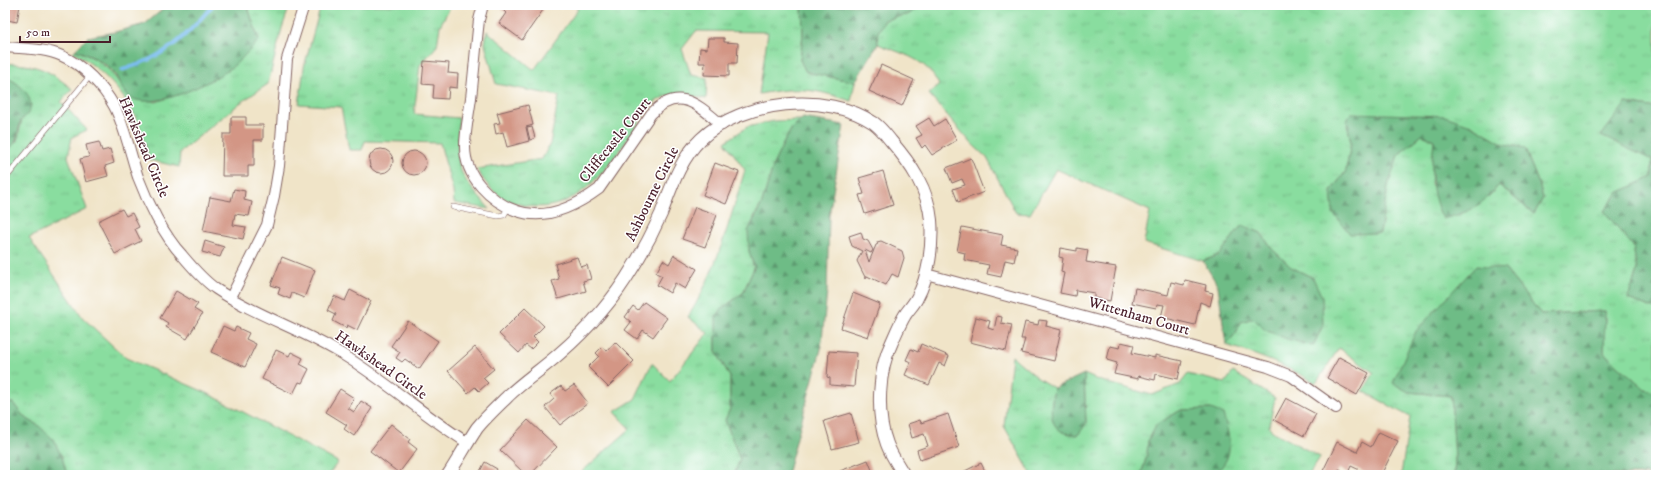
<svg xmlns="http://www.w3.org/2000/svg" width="1661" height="480" font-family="'IM FELL DW Pica',serif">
  <defs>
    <pattern id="grass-tufts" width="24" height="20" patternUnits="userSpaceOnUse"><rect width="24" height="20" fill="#89dd9f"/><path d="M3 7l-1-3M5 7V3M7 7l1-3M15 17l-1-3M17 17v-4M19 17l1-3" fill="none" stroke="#78bd89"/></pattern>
    <pattern id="forest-firs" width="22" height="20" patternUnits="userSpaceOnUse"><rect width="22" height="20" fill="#6ebc86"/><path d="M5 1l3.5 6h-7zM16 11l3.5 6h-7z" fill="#5c986e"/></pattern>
  </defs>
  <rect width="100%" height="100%" fill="#fff"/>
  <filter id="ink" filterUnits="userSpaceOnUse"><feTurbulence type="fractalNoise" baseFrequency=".025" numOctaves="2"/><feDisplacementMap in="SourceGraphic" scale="8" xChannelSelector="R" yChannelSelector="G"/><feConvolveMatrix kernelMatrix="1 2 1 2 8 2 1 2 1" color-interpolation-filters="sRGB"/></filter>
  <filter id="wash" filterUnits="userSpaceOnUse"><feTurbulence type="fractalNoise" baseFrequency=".012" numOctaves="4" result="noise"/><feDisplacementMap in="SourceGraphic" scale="16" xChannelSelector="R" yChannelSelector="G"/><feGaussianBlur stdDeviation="0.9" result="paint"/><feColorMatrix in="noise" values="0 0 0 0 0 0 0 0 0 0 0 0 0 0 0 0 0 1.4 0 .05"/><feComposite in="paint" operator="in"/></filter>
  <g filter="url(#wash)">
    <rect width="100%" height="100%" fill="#f0e4c8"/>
    <path fill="url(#grass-tufts)" stroke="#6a7e65" fill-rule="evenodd" d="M251,5H290L282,28L268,84L240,103L180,152L179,167L150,160C145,145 142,129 135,116C123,91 97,65 73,52L75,50C104,61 111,69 127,95L156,102L179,94L207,82L231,68L259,40L248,7Z
      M321,5H451L440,26L437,46L420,65L414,114L459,118C455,167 456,173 490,209L454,203L453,191L440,143L365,141L362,150H349L341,107L299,104L304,67Z
      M572,5H802L803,34L800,60L806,72L855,82L851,101C812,88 798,87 759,94L768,32L696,31L682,49L691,75L707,78L706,99C685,94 667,91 650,106C620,148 585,219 523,205C500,200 488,189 477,169L542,159L550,144L559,96L496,84L485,44L487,31L534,70L578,9Z
      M923,5H1656V108L1626,103L1652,160V177L1618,193L1604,211L1633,245L1637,270L1628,299L1656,309V393L1645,389L1604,353L1605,311L1541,314L1505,269L1408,392L1451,396L1455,458L1454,475H1401L1410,417L1363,391L1374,373L1339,348L1316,383C1285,365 1260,356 1226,345L1236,333L1241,322L1254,318L1265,330L1313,346L1323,325L1313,278L1291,267L1272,249L1261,233L1242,225L1219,255L1203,261L1144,243L1150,211L1056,169L1030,214L1016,213L987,158L972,144L929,94L939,85C926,58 904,55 878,44L877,34L885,20L909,14ZM1347,121L1471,125L1504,144L1525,148C1530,165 1539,180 1543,198L1534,214L1499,185L1488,197L1431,185L1434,140L1422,135L1398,155L1388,186L1380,233L1331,191L1346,171L1351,143Z
      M5,63C39,66 45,67 72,89L61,102L87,130L72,137L68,157L87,209L29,238L83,318L126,358L207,393L338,462L328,475H67L62,457L39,426L24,417L13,403L5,404V153L17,141L22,119L29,112C26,93 24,85 5,77Z
      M801,120L792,128L784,142L774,163L762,203L754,217L749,251L754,268L743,293L724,307L716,337V351L730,377V409L725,420L740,459L734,475H578L630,429L614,412L635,399L652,363L670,381L708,333L688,317C716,273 730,219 745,170L725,142L747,127L774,121Z
      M1012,356L1039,379L1054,388L1051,407L1086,424L1084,374L1098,380L1152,395L1180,384L1188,374L1225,383L1233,372L1275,398L1269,426L1272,431L1320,457L1309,475H1213L1220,470L1211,409L1181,410L1157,425L1148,441L1147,455L1141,475H1032L1004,426Z"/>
    <path fill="url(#forest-firs)" stroke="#5c6e58" d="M168,5H251L248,8L259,40C250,50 241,60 231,68C212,82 147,116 126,94C121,89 119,80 114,73C104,61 89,55 75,50L88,37L115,32L145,24Z
      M802,5H923L909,14L885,20L877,34L878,44L855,82L806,72L800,60L803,34Z
      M5,77C17,81 36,96 29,112C27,116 23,117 21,121C15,139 21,139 5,153Z
      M1626,103L1656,108V309L1628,299L1637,270L1633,246L1604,211L1618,193L1652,177V160L1601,136Z
      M1351,113L1445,116L1471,125L1504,144L1525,148C1530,165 1539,180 1543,198L1534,214L1499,185C1478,208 1472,211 1443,219C1429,193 1431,168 1434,140L1422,135L1398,155L1388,186L1380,233L1350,234L1333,213L1331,191L1346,171L1351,143L1347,121Z
      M803,118L844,125L829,216L827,291L821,349L788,471L790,475H734L740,459L725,420L730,409V377L716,351V316L724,307L743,293L754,268L749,251L748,231L762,203L774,163L784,142L792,128Z
      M1242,225L1261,233L1272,249L1291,267L1313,278L1322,297L1323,325L1313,346L1287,339L1265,330L1253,318L1241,322L1236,333L1226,345L1218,286L1203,261L1219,255Z
      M1476,266L1505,269L1541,314L1605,311L1604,353L1645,389L1656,393V475H1454L1455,458L1451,396L1408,392L1393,383L1416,331Z
      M1084,374L1086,424L1078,435C1074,434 1067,434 1063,432C1046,424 1052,402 1054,388Z
      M13,403L24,417L39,426L53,439L62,457L67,475H5V404Z
      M1211,409L1223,414C1230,438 1236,458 1213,475H1141L1147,455L1148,441L1157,424L1181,410Z"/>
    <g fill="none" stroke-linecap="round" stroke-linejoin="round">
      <path stroke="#7dbef2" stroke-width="3.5" d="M122,70C165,57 184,39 213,5
        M5,100L9,98"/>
    </g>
    <g id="blocks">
      <path fill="#d39685" d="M5,5H20L17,22L7,20L5,25Z
        M505,5H536L543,10L522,40L499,23L506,13L502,9Z
        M708,38H724V42L738,43L737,63H729V76L704,75L705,63H699L700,48L707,49Z
        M424,61L449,63L448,73L458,74L457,88L449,87L448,99L433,98L434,85L422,84Z
        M881,65L914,80L902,106L869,91Z
        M528,105L533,125L526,127L529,141L507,147L503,132L496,134L494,124L500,123L497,113Z
        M231,117H246V125H263V140H254V166H248V176H222L223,134H231Z
        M929,118L934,126L945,119L957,140L932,155L925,145L922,148L916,138L922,135L916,126Z
        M532,127L535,138L530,140L527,128Z
        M99,142L102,151L110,149L114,163L105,166L108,176L86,182L80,159L89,157L86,145Z
        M369 161a12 12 0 1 1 24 0a12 12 0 1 1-24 0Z
        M402 163a12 12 0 1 1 24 0a12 12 0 1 1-24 0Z
        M971,158L984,192L958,202L953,189L965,185L962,179L952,183L946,168Z
        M715,163L739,172L726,204L703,195Z
        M883,171L893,205L865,214L859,195L864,194L859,178Z
        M234,189L245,191L244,200L252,202L249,216L235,214L233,225L246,227L243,239L203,231L210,197L231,201Z
        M695,207L717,215L705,247L682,239Z
        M122,209L126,216L132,213L139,227L135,229L141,241L115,254L98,221Z
        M962,227L1003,235L1001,245L1017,248L1014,262L1005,260L1001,277L987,274L989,265L964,260L965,253L957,251Z
        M861,232L863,239L868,241L873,250L871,253L865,250L869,262L876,245L878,244L877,242L881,241L902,251L904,258L898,277L892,274L886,285L867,276L866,279L857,261L862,251L852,246L849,236Z
        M205,241L224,247L220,257L202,252Z
        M1060,248L1077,251V248L1088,250L1086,262L1116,267L1110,301L1094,298V293L1076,290L1075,296L1060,293L1064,273L1061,272L1063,258L1059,257Z
        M674,255L697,269L685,289L675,283L670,293L657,285L662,276L656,273L663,260L669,264Z
        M282,257L315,270L304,298L292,293L290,299L278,294L280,288L271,285Z
        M577,257L581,267L587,265L591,279L583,281L586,291L558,299L552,281L559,279L555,264Z
        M1185,280L1206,285L1205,291L1213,293L1210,306L1200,302L1195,325L1161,317L1164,305L1157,304L1156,308L1132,303L1135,288L1168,295L1171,282L1184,285Z
        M350,290L371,301L357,330L347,325L346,328L333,321L336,314L328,310L334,296L345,301Z
        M176,291L198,304L194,309L202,314L187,339L166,327L168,323L160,318Z
        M853,293L880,304L868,337L841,328Z
        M644,302L667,318L653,337L643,330L637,339L625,330L631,322L625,317L633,306L638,310Z
        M525,308L544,326L533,337L538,342L531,349L526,345L519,353L499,334Z
        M997,316L1002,317L1001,323L1012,325L1006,351L970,342L976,317L990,321L988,328L994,330Z
        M1039,320L1047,321L1046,326L1061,330L1054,361L1021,353L1025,339H1021L1025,322L1038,325Z
        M408,321L438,341L419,369L405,359L402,362L396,358L400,352L391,346Z
        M223,326L234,331L236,327L249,333L246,339L256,344L245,367L211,352Z
        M615,342L634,361L608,387L588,367L599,356L596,353L602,347L607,351Z
        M1121,342L1134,345L1132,353L1155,358V355L1182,361L1178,379L1156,374L1155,380L1138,376V379L1114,374L1117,363L1107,360L1110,346L1120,348Z
        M921,344L949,356L945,366L939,363L929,385L905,375L911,362L906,360L911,349L918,352Z
        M475,347L494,369L483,378L488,383L479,391L475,387L468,393L448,371Z
        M276,350L289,356L291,352L303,358L300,364L309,369L302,383L299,382L293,394L262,379Z
        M829,351L857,353L854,387L830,385V378L827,377Z
        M1339,357L1369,373L1357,395L1327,378Z
        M574,385L588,403L560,425L545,407L554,399L550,394L561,386L565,391Z
        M340,389L354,398L348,408L354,412L361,401L372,408L354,436L344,429L347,425L326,412Z
        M1286,398L1316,414L1304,436L1274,420Z
        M851,413L859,442L832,449L824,421Z
        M948,414L959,447L920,460L917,450L928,446L924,434L912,438L908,424L920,420L921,423Z
        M528,420L557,447L530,475H526L500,450Z
        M391,424L410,439L408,442L417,449L399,473L370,451Z
        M1379,432L1398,441L1381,475H1365L1366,473L1351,466L1348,473L1339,469L1336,475H1321L1337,442L1357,452L1362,442L1371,447Z
        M868,460L874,475H842L840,471Z
        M485,462L497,469L495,473L498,475H478Z
        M981,463L987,475H957Z"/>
    </g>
  </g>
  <g filter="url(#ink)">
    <use href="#blocks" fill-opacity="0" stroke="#846462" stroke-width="1"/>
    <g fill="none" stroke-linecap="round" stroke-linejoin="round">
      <g stroke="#846462" stroke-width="6">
        <path id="service" d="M5,179L90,76
          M453,207L498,216L504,215L508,208"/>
      </g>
      <g stroke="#846462" stroke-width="12">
        <path id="minor" d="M483,5L479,20C476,46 474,72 471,98C469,114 465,131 465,147C465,177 491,202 517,211C546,221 576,206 599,189L651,114C679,85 698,105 722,125
          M5,47C24,49 44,48 62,56C83,65 103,86 114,106C124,124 131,156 138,177C147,201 164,236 182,255C192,267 203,280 216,289C256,316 304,330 345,356C387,382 425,416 468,443
          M926,274L1268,367L1291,376L1336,408
          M231,297L267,225L274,196L279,166L287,59L304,5"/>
      </g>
      <g stroke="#846462" stroke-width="14">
        <path id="tertiary" d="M448,475C458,460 467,443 477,428C486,417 498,406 508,396C524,381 542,369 559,354C588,329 613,301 633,267C643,251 653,232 661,214C671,188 680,159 701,139C742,100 827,91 874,123C881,128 886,135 891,141C911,164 928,189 931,220C933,245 929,276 917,298C914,304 909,309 905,315C900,323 896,333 892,342C878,370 876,415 887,444C891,455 898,465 904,475"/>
      </g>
      <use href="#service" stroke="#fff" stroke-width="5"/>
      <use href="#minor" stroke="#fff" stroke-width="10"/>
      <use href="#tertiary" stroke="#fff" stroke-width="12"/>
    </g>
  </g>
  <g text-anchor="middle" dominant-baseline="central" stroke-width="3" stroke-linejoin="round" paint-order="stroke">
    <g font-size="15" fill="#4a1f2b" stroke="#fff">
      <text transform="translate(615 140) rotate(-51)">Cliffecastle Court</text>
      <text transform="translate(144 147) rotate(67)">Hawkshead Circle</text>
      <text transform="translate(652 194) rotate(-64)">Ashbourne Circle</text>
      <text transform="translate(1139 316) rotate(16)">Wittenham Court</text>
      <text transform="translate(381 365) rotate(35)">Hawkshead Circle</text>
    </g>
  </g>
  <rect width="1661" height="480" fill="none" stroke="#fff" stroke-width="20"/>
  <path d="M20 36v6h90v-6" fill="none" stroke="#4a1f2b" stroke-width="2"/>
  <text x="26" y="36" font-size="12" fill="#4a1f2b" stroke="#ffffff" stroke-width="3" paint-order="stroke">50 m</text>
</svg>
